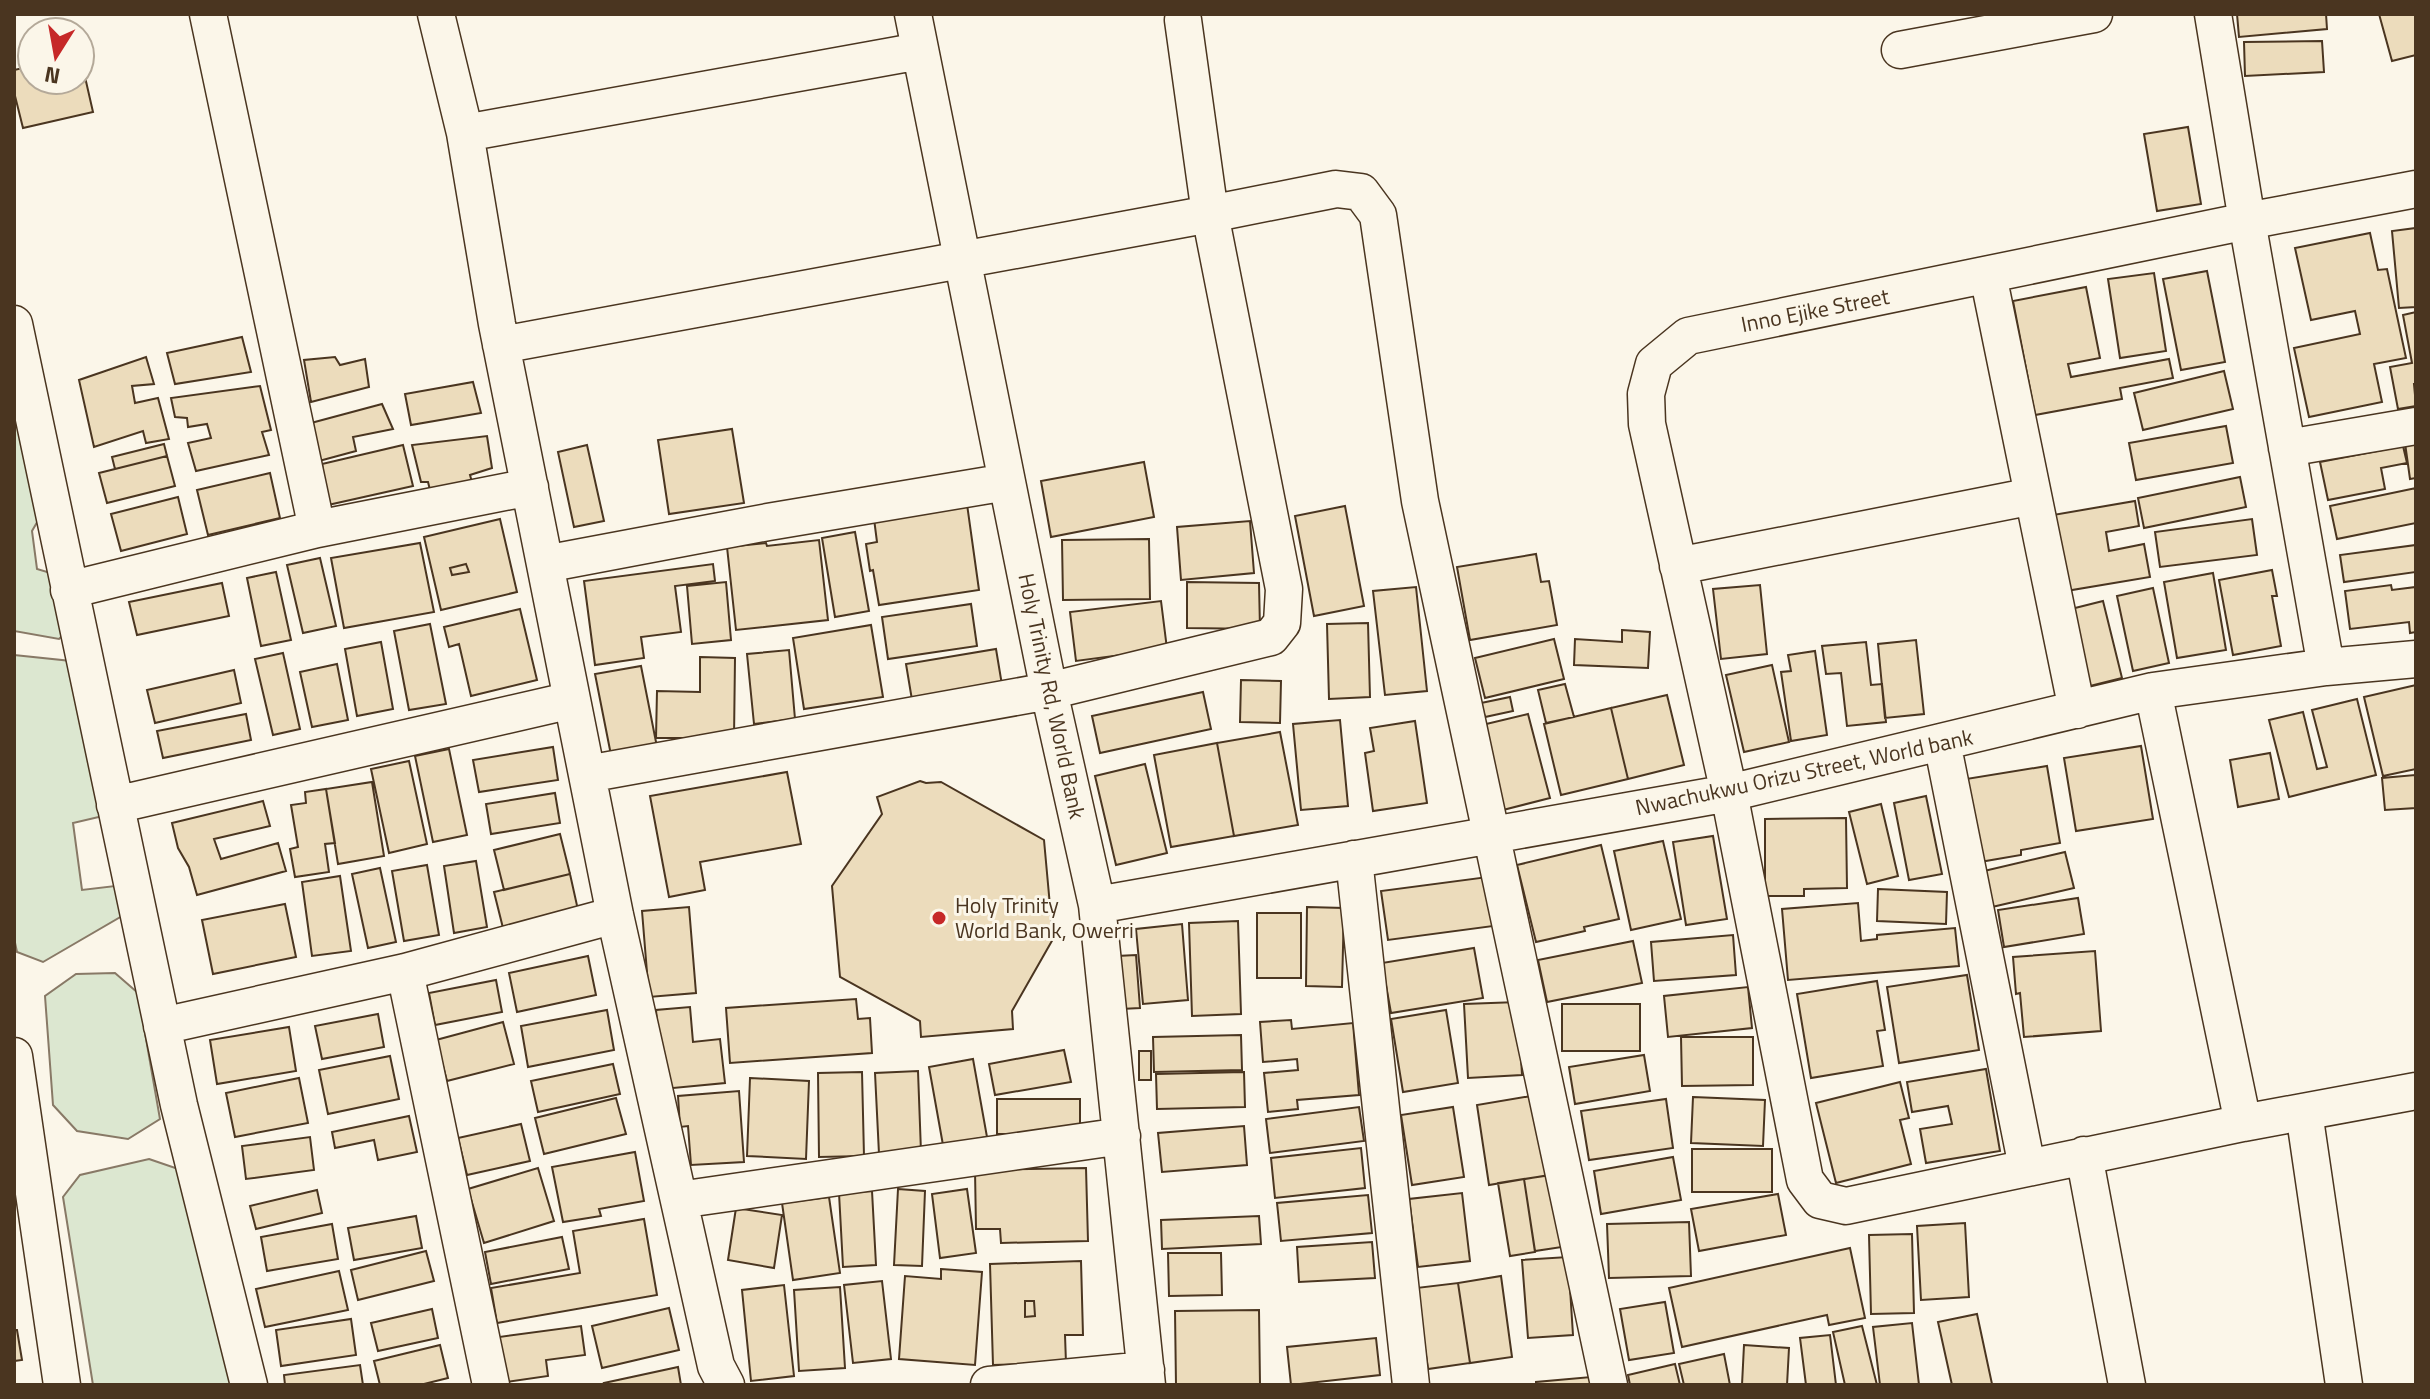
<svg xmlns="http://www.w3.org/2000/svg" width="2430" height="1399" font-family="'Titillium Web',sans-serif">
  <rect width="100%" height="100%" fill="#fbf6e9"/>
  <path fill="#dce7d0" stroke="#887966" stroke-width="2" d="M14,385L43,512L32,531L37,569L54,574L69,629L59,639L14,631Z
    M14,655L71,661L103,816L73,823L82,890L115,886L122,916L43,962L17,952L14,938Z
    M115,973L138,993L160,1119L128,1139L77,1131L53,1105L45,996L76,974Z
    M149,1159L190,1173L241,1385H93L63,1197L80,1175Z"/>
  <path fill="#ecdcbc" stroke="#4a3520" stroke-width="2" fill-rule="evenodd" d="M2237,14H2326L2327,29L2239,37Z
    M2379,14H2416V55L2392,61Z
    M2322,41L2324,72L2245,76L2244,42Z
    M80,55L93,112L23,128L14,92V70L32,66V80H80Z
    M2188,127L2201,204L2157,211L2144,134Z
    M2416,228V307L2399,308L2392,231Z
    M2370,233L2378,270L2387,269L2406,358L2374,364L2382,402L2309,417L2294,348L2360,334L2355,311L2311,320L2295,248Z
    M2207,271L2225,362L2181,370L2163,279Z
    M2154,273L2166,351L2120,358L2108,279Z
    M2086,287L2100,358L2068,364L2071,377L2169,359L2173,378L2120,388L2122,399L2035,415L2013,301Z
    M2416,312V384H2414L2416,406L2398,409L2390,367L2412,363L2403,315Z
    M242,337L251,372L175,384L167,353Z
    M146,357L154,384L132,386L135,403L158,398L169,439L146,443L143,431L94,447L79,380Z
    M335,357L340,365L365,359L369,387L311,402L304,360Z
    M2224,371L2233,409L2143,430L2134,393Z
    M473,382L481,413L411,425L405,394Z
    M260,386L271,430L262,432L269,455L196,471L188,443L211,438L207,424L188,427L187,418L175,417L171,398Z
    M382,404L393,429L353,437L356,451L319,461L311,423Z
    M2226,426L2233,463L2136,480L2129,443Z
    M732,429L744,503L669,514L658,440Z
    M487,436L492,468L470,475L473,486L431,494L428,482H421L412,445Z
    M2416,442V478L2410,479L2405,443Z
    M164,444L167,456L115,469L112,457Z
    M403,445L413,486L328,505L322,464Z
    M587,445L604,521L574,527L558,452Z
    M2403,446L2407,463L2381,468L2385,489L2328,500L2320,462Z
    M167,456L175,486L107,503L99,473Z
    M1144,462L1154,517L1051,537L1041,481Z
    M270,473L280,518L208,535L197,490Z
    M2240,477L2246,507L2144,528L2138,498Z
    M2416,488V523L2337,539L2330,506Z
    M178,497L187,534L121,551L111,514Z
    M966,497L979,590L879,605L873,570L870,571L866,544L877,542L873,511Z
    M2135,501L2139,526L2106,532L2109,551L2144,544L2150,577L2066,591L2053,515Z
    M1345,506L1364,606L1314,616L1295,516Z
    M500,519L517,592L441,610L424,537ZM466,564L469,572L452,575L450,568Z
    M2252,519L2257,555L2160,567L2155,532Z
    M1250,521L1254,573L1181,580L1177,527Z
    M855,532L869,611L835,617L822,538Z
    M1149,539L1150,599L1063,600L1062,540Z
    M819,540L828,620L736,630L727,547L766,543L767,546Z
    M420,543L434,612L344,628L331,558Z
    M2416,545V572L2344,582L2340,555Z
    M1536,554L1541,582L1549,581L1557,625L1470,640L1457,567Z
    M320,558L336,626L303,633L287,565Z
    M466,564L469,572L452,575L450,568Z
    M713,564L715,581L675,586L681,632L641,637L644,658L595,665L584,581Z
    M2272,570L2277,596H2272L2281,646L2233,655L2219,580Z
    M276,572L291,640L261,646L247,578Z
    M2213,573L2226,650L2177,658L2164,582Z
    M726,582L731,640L692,644L687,586Z
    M1187,582L1259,583L1260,629L1187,628Z
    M222,583L229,616L137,635L129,602Z
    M1760,585L1767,654L1721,659L1713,589Z
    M2391,585L2392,590L2416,587V632L2410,633L2409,622L2350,629L2345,591Z
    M1416,587L1427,691L1385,695L1373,591Z
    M2153,588L2169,663L2133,671L2117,596Z
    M1161,601L1167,649L1076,661L1070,612Z
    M2103,601L2122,678L2090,686L2071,609Z
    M971,604L977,646L888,659L882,617Z
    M520,609L537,680L471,696L459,644L449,647L444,627Z
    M1368,623L1370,697L1329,699L1327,624Z
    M430,624L446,704L409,710L394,631Z
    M871,625L883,697L804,709L793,638Z
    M1622,630L1650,632L1648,668L1574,665L1575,639L1622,642Z
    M1554,639L1564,679L1485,698L1475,658Z
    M1916,640L1924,714L1885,718L1878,644Z
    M381,642L393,709L357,716L345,649Z
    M1866,642L1871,685L1882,684L1886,722L1847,726L1841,673L1826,674L1822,646Z
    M996,649L1002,685L912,700L906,664Z
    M789,650L795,719L754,724L747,654Z
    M1815,651L1827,735L1791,741L1781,672L1791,671L1788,655Z
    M283,653L300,729L273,735L255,659Z
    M700,657L735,658L734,738H656L657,691L700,692Z
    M337,664L348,720L312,727L300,672Z
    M1772,665L1789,742L1744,752L1726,675Z
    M641,666L657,747L611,755L595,674Z
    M234,670L241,703L155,723L147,690Z
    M1241,680L1281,681L1280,723L1240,722Z
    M1565,684L1574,717L1546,723L1538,690Z
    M2416,685V769L2383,776L2364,697Z
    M1203,692L1211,729L1100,753L1092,716Z
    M1667,695L1684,765L1628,779L1611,708Z
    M1510,697L1513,711L1485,717L1481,703Z
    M2357,699L2376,775L2289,797L2269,720L2303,712L2317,769L2327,767L2312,710Z
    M1611,708L1628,779L1561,795L1544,724Z
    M246,714L251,740L163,758L157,731Z
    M1528,714L1550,798L1503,810L1482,725Z
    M1340,720L1348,806L1301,810L1293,724Z
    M1415,721L1427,803L1373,811L1365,753L1374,751L1370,728Z
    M1280,732L1298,825L1234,836L1217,743Z
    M1217,743L1234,836L1171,847L1154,755Z
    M2141,746L2153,819L2076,831L2064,758Z
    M553,747L558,780L479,792L473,760Z
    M449,749L467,835L433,842L415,756Z
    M2270,753L2279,799L2238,807L2230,760Z
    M409,761L427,844L389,853L371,769Z
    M1145,764L1167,853L1116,865L1095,776Z
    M2047,766L2060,843L2021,850V855L1974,863L1960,780Z
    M787,772L801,844L700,862L705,890L669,897L650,796Z
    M2415,775L2416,808L2385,810L2382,778Z
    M920,781L926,783L941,782L1044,840L1053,939L1012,1011L1013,1029L921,1037L920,1021L840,977L832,886L882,814L877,797Z
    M372,782L384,856L338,864L326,789Z
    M326,789L335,843L325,844L329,872L295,877L290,849L298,847L291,805L306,803L305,792Z
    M555,793L560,823L491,834L486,804Z
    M1926,796L1942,874L1909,880L1894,803Z
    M263,801L270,826L214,839L221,859L278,843L286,871L197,895L189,867L178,848L172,823Z
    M1881,804L1898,876L1867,884L1849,812Z
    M1846,818L1847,888L1804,889V896H1765V819Z
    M560,834L570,874L504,890L494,850Z
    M1713,836L1727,919L1686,925L1673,842Z
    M1663,841L1681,919L1631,930L1614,851Z
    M1601,845L1619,919L1584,927L1585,931L1536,942L1517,865Z
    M2065,852L2074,888L1992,907L1984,871Z
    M476,861L487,927L454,933L444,866Z
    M427,865L439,935L404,941L392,871Z
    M380,868L396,942L368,948L352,874Z
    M570,874L578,910L503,928L494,892Z
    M340,876L351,951L312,956L302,882Z
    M1495,876L1501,925L1388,940L1381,891Z
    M1878,889L1947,892L1946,924L1877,921Z
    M2078,898L2084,934L2004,947L1998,910Z
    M1858,903L1861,941L1877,939V935L1955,928L1959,966L1788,980L1782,909Z
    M285,904L296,957L213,974L202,920Z
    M689,907L696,993L649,997L642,911Z
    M1307,907L1344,908L1342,987L1306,986Z
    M1257,913H1301V978H1257Z
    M1238,921L1241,1014L1192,1016L1189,923Z
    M1182,924L1188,1000L1143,1004L1136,929Z
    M1733,935L1736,975L1654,981L1651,942Z
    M1633,941L1642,983L1547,1002L1538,960Z
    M1474,948L1483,998L1391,1013L1382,963Z
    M2095,951L2101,1031L2024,1037L2020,993L2016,994L2013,957Z
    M1136,955L1140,1008L1121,1009L1117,956Z
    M588,956L596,995L517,1012L509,973Z
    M1967,975L1979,1050L1899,1063L1887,987Z
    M496,980L502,1012L435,1025L429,993Z
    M1877,981L1885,1030L1877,1031L1883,1066L1811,1078L1797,994Z
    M1748,987L1752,1028L1668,1037L1664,996Z
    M856,999L858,1019L870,1018L872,1053L730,1063L726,1008Z
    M1518,1002L1522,1075L1468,1078L1464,1004Z
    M1562,1004H1640V1051H1562Z
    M690,1007L693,1042L720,1039L725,1083L663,1089L656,1010Z
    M607,1010L614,1050L528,1067L521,1026Z
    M1446,1010L1458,1083L1403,1092L1391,1019Z
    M378,1014L384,1047L322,1059L315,1026Z
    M1291,1020L1292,1029L1353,1023L1359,1095L1297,1100L1298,1109L1268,1112L1264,1073L1298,1070L1297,1059L1263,1062L1260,1022Z
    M503,1022L514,1064L447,1081L436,1040Z
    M289,1027L296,1071L217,1084L210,1040Z
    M1241,1035L1242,1070L1154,1072L1153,1037Z
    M1681,1037H1753V1085L1682,1086Z
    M1064,1050L1071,1082L995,1095L989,1064Z
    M1139,1051H1151V1080H1139Z
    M1644,1055L1650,1091L1575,1104L1569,1067Z
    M390,1056L399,1099L328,1114L319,1070Z
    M973,1059L987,1137L943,1145L929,1067Z
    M613,1064L620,1094L538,1112L531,1081Z
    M1986,1069L2000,1151L1926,1163L1920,1129L1952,1124L1948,1106L1912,1112L1907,1082Z
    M918,1071L921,1152L879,1154L875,1073Z
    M862,1072L864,1156L819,1157L818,1073Z
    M1244,1072L1245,1107L1157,1109L1156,1074Z
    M299,1078L308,1123L235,1137L226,1093Z
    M750,1078L809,1081L806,1159L747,1156Z
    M1900,1082L1909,1118L1900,1120L1911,1164L1836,1183L1816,1103Z
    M739,1091L744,1162L691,1165L688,1126L680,1127L678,1096Z
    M1537,1095L1549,1175L1489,1185L1477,1105Z
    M1693,1097L1765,1100L1763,1146L1691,1143Z
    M616,1098L626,1134L544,1154L535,1118Z
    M997,1099H1080V1134H997Z
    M1666,1099L1673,1148L1589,1160L1581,1111Z
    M1359,1107L1364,1141L1270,1153L1266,1119Z
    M1453,1107L1464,1177L1412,1185L1401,1115Z
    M409,1116L417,1152L378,1160L374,1140L335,1148L332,1132Z
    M521,1124L530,1161L467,1175L458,1138Z
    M1244,1126L1247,1165L1162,1172L1158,1133Z
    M310,1137L314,1170L246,1179L242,1146Z
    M1361,1148L1365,1188L1275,1198L1271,1158Z
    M1692,1149H1772V1192H1692Z
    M635,1152L644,1201L599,1209L601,1216L563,1222L552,1167Z
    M1673,1157L1681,1200L1601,1214L1594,1171Z
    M538,1168L554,1221L484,1243L468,1189Z
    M1086,1168L1088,1241L1001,1243L1000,1229H976L975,1170Z
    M1551,1175L1562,1247L1535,1251L1524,1179Z
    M1524,1179L1535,1252L1510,1256L1498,1183Z
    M898,1189L925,1191L922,1266L894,1265Z
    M967,1189L976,1253L940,1258L932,1194Z
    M317,1190L322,1213L256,1229L250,1206Z
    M872,1191L876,1265L843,1267L839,1193Z
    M1462,1193L1470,1261L1418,1267L1409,1199Z
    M1778,1194L1786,1235L1699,1251L1691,1209Z
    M1368,1195L1372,1233L1281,1241L1277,1203Z
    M829,1197L840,1273L793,1280L782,1203Z
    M736,1208L782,1215L774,1268L728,1260Z
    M416,1216L422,1248L354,1260L348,1228Z
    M1259,1216L1261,1244L1162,1249L1161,1220Z
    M644,1219L657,1295L497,1323L491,1288L580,1273L573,1231Z
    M1689,1222L1691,1276L1609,1278L1607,1224Z
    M1965,1223L1969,1297L1921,1300L1917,1226Z
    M332,1224L338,1259L267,1271L261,1237Z
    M1912,1234L1914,1313L1871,1314L1869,1235Z
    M562,1237L569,1269L491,1284L485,1252Z
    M1372,1242L1375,1278L1299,1282L1297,1247Z
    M1850,1248L1865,1318L1829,1325L1827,1315L1682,1347L1669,1288Z
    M426,1251L434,1281L358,1300L351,1270Z
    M1168,1253H1221L1222,1295L1169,1296Z
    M1568,1257L1573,1335L1528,1338L1522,1260Z
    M1081,1261L1083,1335H1065L1066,1363L993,1365L990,1264ZM1025,1301H1034L1035,1316L1025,1317Z
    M941,1269L982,1272L975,1365L899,1359L905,1276L941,1279Z
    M339,1271L348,1310L265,1327L256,1289Z
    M1501,1276L1512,1357L1470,1363L1458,1283Z
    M882,1281L891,1359L853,1363L844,1285Z
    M1458,1283L1470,1363L1428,1369L1416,1288Z
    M784,1285L794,1376L751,1381L742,1290Z
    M840,1287L845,1368L799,1371L794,1290Z
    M1025,1301H1034L1035,1316L1025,1317Z
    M1665,1302L1674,1353L1629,1360L1620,1309Z
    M669,1308L679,1350L602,1368L592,1326Z
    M432,1309L438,1338L378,1351L371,1323Z
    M1259,1310L1260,1385H1176L1175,1311Z
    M1977,1314L1992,1384L1952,1385L1938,1322Z
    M351,1319L356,1355L281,1366L276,1330Z
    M1912,1323L1919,1385H1880L1873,1327Z
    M581,1326L585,1355L546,1360L548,1376L506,1382L499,1337Z
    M1862,1326L1877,1385H1845L1833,1332Z
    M14,1330H17L22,1360L14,1361Z
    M1830,1335L1836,1385H1806L1800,1338Z
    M1376,1338L1380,1375L1291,1385L1287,1347Z
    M440,1345L448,1378L420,1385H380L374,1361Z
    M1744,1345L1789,1348L1787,1385H1742Z
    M1724,1354L1730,1385H1684L1679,1364Z
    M1675,1364L1680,1385H1630L1628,1375Z
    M360,1365L363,1385H285L284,1375Z
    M678,1367L681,1385H605L604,1383Z
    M1591,1377L1592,1385H1536V1382Z"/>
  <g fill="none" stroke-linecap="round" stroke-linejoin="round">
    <g stroke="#4a3520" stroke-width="39">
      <path id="minor" d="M208,14L317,529
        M436,14L465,133L497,324L615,915L716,1366L726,1385
        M913,14L1049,691L1097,905L1147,1385
        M2213,14L2247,221L2326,667
        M1900,50L2094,14
        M465,133L920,51
        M2416,189L2247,221L1688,336L1654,364L1646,394L1647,424L1729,793L1805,1180L1820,1200L1846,1206L2243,1123L2416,1091
        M1988,275L2077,710
        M14,324L179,1105L249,1385
        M501,345L1210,214L1336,189L1361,192L1378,215L1420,501L1609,1385
        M2287,448L2416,426
        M545,564L768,522L1007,482
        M1678,566L2033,496
        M69,590L317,529L530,487
        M2153,691L2243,1123
        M1942,742L2027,1167
        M587,774L1049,691L1271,637L1282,623L1284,589L1210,214L1183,20
        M115,805L572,700
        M1354,859L1411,1385
        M1097,905L1729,793L2153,691L2326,667L2416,659
        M405,972L491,1385
        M162,1026L405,972L615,915
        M14,1056L62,1385
        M2304,1112L2344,1385
        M2084,1155L2127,1385
        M679,1200L1122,1136
        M989,1385L1146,1370"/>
    </g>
    <use href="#minor" stroke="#fbf6e9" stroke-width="36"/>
  </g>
  <circle fill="#c62828" stroke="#fbf6e9" stroke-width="3" cx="939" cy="918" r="8"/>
  <g text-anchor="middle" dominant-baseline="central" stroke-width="6" stroke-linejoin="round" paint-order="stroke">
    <g font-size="22" fill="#4a3520" stroke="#fbf6e9">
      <text transform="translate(1815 310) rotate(-11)">Inno Ejike Street</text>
      <text transform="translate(1052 696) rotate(78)">Holy Trinity Rd, World Bank</text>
      <text transform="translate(1804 772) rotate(-12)">Nwachukwu Orizu Street, World bank</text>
    </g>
    <g font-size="22" fill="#4a3520" stroke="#fbf6e9" text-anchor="start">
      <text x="955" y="905">Holy Trinity<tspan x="955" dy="25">World Bank, Owerri</tspan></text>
    </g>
  </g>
  <rect width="2430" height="1399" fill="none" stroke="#4a3520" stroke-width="32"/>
  <g transform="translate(56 56) rotate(191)"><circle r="38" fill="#fbf6e9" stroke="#b4a999" stroke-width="2"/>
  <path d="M0-6L14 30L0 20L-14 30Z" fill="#c62828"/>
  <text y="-12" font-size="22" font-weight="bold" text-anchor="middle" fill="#4a3520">N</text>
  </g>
</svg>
